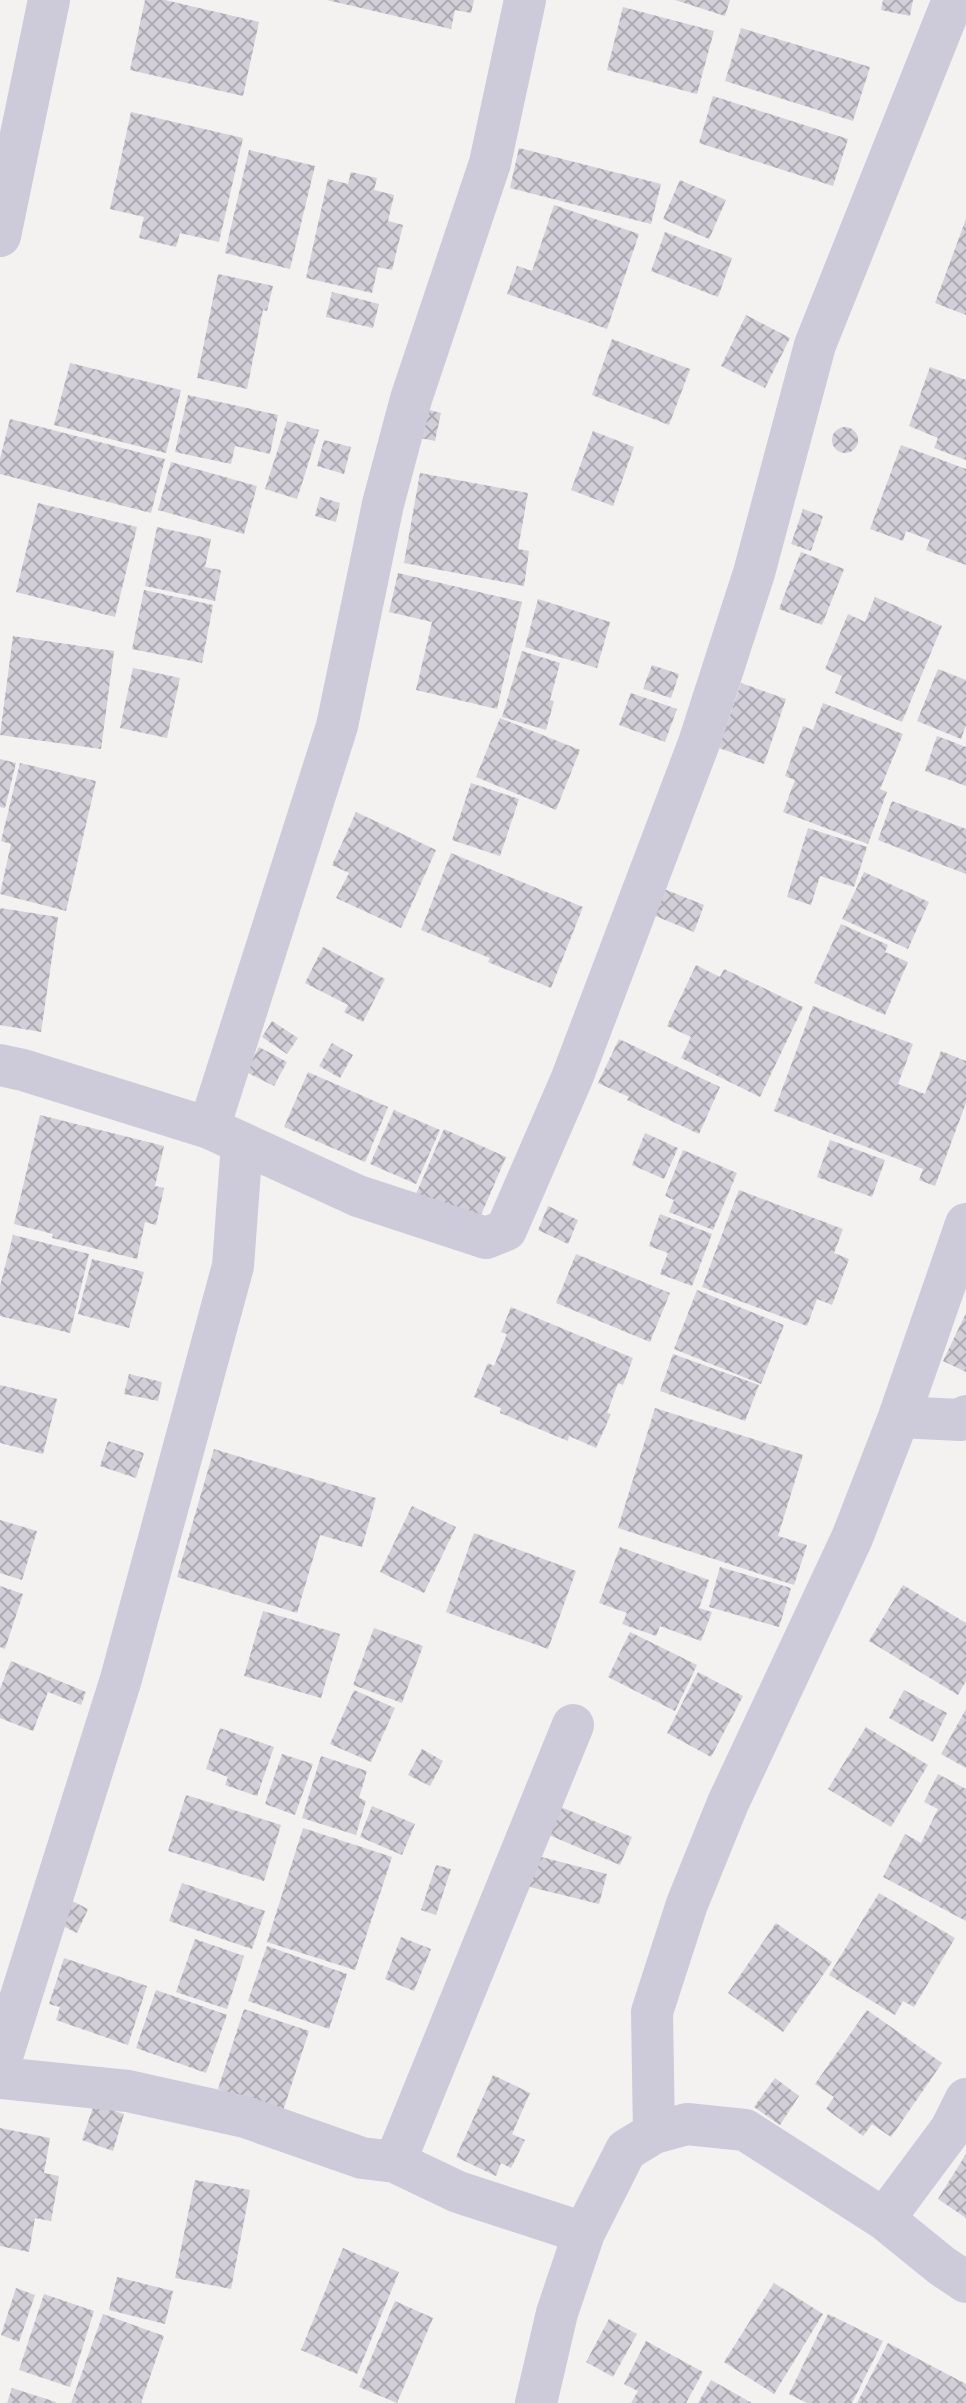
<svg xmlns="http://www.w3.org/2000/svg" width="966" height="2403" font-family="'Asap Condensed',sans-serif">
  <defs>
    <pattern id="building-cross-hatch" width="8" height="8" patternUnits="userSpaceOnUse" patternTransform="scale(2)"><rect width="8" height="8" fill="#d3cfd8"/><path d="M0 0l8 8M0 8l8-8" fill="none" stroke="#adaab2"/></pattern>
  </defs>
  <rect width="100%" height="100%" fill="#f3f2f0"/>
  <path fill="url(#building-cross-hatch)" d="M145,0H165L259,22L243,96L130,70Z
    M327,0H474L471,13L455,10L451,29Z
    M675,0H730L725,16Z
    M883,0H913L910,16L881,10Z
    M623,7L714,31L697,94L607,70Z
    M741,28L870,67L853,121L725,81Z
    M713,96L848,139L833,186L699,143Z
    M131,112L243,138L219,242L180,233L176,247L139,238L144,217L110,209Z
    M519,148L661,184L651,224L510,188Z
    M249,150L315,166L290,269L225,253Z
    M351,172L377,178L374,190L394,195L388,221L403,225L392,270L378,267L372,293L306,278L328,179L348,184Z
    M680,180L726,200L709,239L663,219Z
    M554,205L639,234L607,329L507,294L517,266L532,271Z
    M966,219V315L935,303Z
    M665,232L732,258L718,297L651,271Z
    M218,274L273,286L267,311L263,310L247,389L197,378Z
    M332,292L379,304L373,328L326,317Z
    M746,315L790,338L765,388L721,366Z
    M612,339L690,369L669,425L592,395Z
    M70,363L181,390L166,453L54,425Z
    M930,367L966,380V460L934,448L938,438L909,426Z
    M188,395L278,415L270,454L235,446L231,464L175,452Z
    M426,409L441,413L435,441L420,438Z
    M10,419L165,459L151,513L0,474V459Z
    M287,421L319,430L297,499L265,489Z
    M832 440a13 13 0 1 1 26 0a13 13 0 1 1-26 0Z
    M593,431L634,447L613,506L571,490Z
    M324,440L351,447L344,474L317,466Z
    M901,445L966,469V565L926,550L930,540L906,531L903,541L870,529Z
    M171,462L257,486L244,534L158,510Z
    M420,473L528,493L518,549L529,551L524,586L404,563Z
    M320,497L340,503L336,522L315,516Z
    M38,503L137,527L115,617L16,592Z
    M803,509L823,516L811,551L791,544Z
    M157,527L211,539L205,567L221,570L215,601L145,586Z
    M801,552L844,569L822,625L779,609Z
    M398,573L522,602L497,709L416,690L432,622L389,612Z
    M144,590L213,605L202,663L132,649Z
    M875,597L942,626L902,722L835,693L842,676L825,669L848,614L865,622Z
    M538,599L610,622L597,668L525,647Z
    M13,636L114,651L101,749L0,735Z
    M522,651L560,663L550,700L554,701L546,730L502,717Z
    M652,665L679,674L671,698L643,689Z
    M133,668L180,678L167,738L120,728Z
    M938,669L966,680V725L961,739L917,721Z
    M741,683L786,699L764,764L719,748Z
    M631,693L677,709L665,742L619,725Z
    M823,703L903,734L880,789L887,792L868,844L783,812L795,780L785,776L803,726L813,730Z
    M500,718L580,750L556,810L476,777Z
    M937,736L966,747V786L925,771Z
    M0,759L16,763L5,808L0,807Z
    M20,763L96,781L66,911L0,894L11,844L1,841Z
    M471,783L519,799L500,856L452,840Z
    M892,801L966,829V874L878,840Z
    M356,812L436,850L401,928L336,898L349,873L332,865Z
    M808,828L867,847L854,887L820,876L811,905L787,897Z
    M451,853L583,907L551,988L488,962L490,958L421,930Z
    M864,872L929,902L908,949L842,919Z
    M664,889L704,905L694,932L653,915Z
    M0,908L58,917L41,1032L0,1025Z
    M841,924L888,945L885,952L908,962L885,1015L814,983Z
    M323,947L385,979L363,1022L344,1012L348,1005L305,983Z
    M696,965L720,977L724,969L803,1007L760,1097L681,1058L691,1037L667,1026Z
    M813,1006L913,1044L898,1084L925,1094L941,1051L966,1061V1103L935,1186L919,1180L923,1169L774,1111Z
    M272,1021L298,1038L287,1054L262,1037Z
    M619,1039L720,1087L699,1134L627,1100L629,1097L598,1083Z
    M332,1043L353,1055L340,1078L319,1066Z
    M259,1047L287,1062L274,1086L246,1072Z
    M308,1072L388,1107L365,1162L284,1127Z
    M394,1110L440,1130L416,1184L370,1164Z
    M40,1115L164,1146L155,1186L164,1188L156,1225L145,1222L137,1259L52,1238L53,1234L14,1224Z
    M444,1129L506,1157L478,1222L416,1194Z
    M645,1133L678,1148L664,1179L632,1165Z
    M830,1140L885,1160L872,1197L817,1177Z
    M683,1150L737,1173L713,1230L669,1212L674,1200L665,1196Z
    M739,1190L843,1229L834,1253L849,1259L832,1305L817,1299L807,1326L702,1287Z
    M548,1206L578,1220L568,1244L538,1230Z
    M660,1214L712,1234L692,1286L660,1274L668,1253L649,1246Z
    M13,1235L89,1254L70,1333L0,1316V1286Z
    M576,1254L670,1293L650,1342L556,1303Z
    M92,1259L144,1272L129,1328L78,1314Z
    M697,1290L784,1325L761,1384L674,1349Z
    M511,1307L633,1358L623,1385L618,1383L607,1413L611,1414L596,1448L569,1436L568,1441L500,1413L501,1408L474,1397L488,1363L494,1366L507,1334L501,1332Z
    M966,1313V1372L943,1361Z
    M673,1354L759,1385L745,1421L660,1391Z
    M129,1374L162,1382L158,1401L124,1394Z
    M0,1385L57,1399L43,1454L0,1443Z
    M655,1408L803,1455L778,1536L807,1545L794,1585L618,1528Z
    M108,1441L144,1453L136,1478L100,1466Z
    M214,1449L376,1498L362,1547L320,1535L297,1613L177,1577Z
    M412,1506L456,1527L424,1593L380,1572Z
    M0,1520L37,1531L22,1580L0,1573Z
    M474,1533L576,1571L548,1649L446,1612Z
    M620,1547L709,1580L699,1608L712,1612L701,1641L660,1626L656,1636L622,1624L627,1613L599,1603Z
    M720,1567L791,1588L779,1627L709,1607Z
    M903,1585L966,1623V1681L958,1695L869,1641Z
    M0,1586L23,1594L5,1649L0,1647Z
    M263,1611L340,1634L321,1698L244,1676Z
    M374,1628L423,1646L402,1703L353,1685Z
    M630,1632L697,1665L675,1711L608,1677Z
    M11,1661L86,1692L81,1705L48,1692L33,1731L0,1718V1689Z
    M698,1672L743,1696L711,1757L667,1733Z
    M354,1690L395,1708L371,1762L330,1744Z
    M904,1690L947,1713L933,1742L889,1718Z
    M966,1709V1768L941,1754Z
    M866,1727L928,1765L891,1827L828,1789Z
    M220,1728L274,1747L257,1796L225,1785L228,1777L206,1769Z
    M422,1749L443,1761L430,1786L408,1775Z
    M282,1754L313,1764L295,1815L265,1804Z
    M321,1756L367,1771L359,1798L366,1801L356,1835L302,1818Z
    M938,1774L966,1789V1921L883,1877L905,1834L921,1843L938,1809L924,1802Z
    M186,1795L281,1825L264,1881L168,1851Z
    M556,1805L632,1837L620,1865L544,1833Z
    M372,1806L415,1824L402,1855L360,1837Z
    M303,1828L392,1857L355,1970L267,1942Z
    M534,1855L607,1874L599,1904L526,1886Z
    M436,1865L451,1869L436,1915L421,1910Z
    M182,1883L265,1911L252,1949L169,1921Z
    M879,1893L955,1938L914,2007L903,2001L895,2015L829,1975Z
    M68,1899L88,1909L77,1933L57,1923Z
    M776,1923L832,1962L783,2032L728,1993Z
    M401,1937L431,1949L414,1991L385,1979Z
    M195,1939L244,1956L227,2009L176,1992Z
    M267,1946L347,1974L329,2029L248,2001Z
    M64,1958L147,1986L128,2045L56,2020L60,2007L49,2004Z
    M156,1990L227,2015L206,2073L136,2048Z
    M244,2009L309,2031L283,2111L218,2089Z
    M867,2010L942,2063L891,2137L872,2124L863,2136L826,2109L834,2097L815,2084Z
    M493,2075L530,2093L512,2134L525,2140L511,2168L501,2163L496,2176L456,2157Z
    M775,2078L799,2096L780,2125L754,2107Z
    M94,2104L124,2114L113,2151L82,2140Z
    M0,2128L50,2138L44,2173L59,2176L51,2221L35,2218L29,2252L0,2246Z
    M966,2154V2218L938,2199Z
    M195,2180L250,2190L231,2289L175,2278Z
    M343,2248L399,2272L357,2374L301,2350Z
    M117,2277L173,2291L165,2324L109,2310Z
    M774,2283L823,2314L774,2394L724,2362Z
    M16,2288L35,2295L19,2342L1,2335Z
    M44,2294L94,2311L70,2387L19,2370Z
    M395,2301L433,2318L397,2403L359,2387Z
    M103,2314L164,2336L141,2403H71Z
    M828,2314L883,2341L852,2403H807L789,2394Z
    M609,2319L637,2334L613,2377L586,2362Z
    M646,2341L703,2372L686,2403H631L638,2391L624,2384Z
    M888,2343L966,2384V2403H857Z
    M711,2380L752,2403H698Z
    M12,2388L56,2402V2403H7Z"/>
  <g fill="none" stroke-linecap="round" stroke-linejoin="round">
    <path stroke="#cdcada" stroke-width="42" d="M0,236L49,0
      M0,1065L23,1070L209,1128L358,1196L486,1238L506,1230L572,1078L699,743L754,573L815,345L953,0
      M209,1128L337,726L383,504L411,399L490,163L525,0
      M899,1417L960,1420L966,1416
      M0,2063L121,1679L233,1266L242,1143
      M0,2078L128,2091L245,2117L362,2158L395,2162L458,2192L584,2233
      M654,2133L652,2012L687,1904L728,1803L852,1538L899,1417L966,1224
      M395,2162L573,1725
      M884,2219L951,2129L966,2099
      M536,2403L557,2313L584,2233L626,2150L654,2133L687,2124L745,2130L884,2219L942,2266L966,2282"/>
  </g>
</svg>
